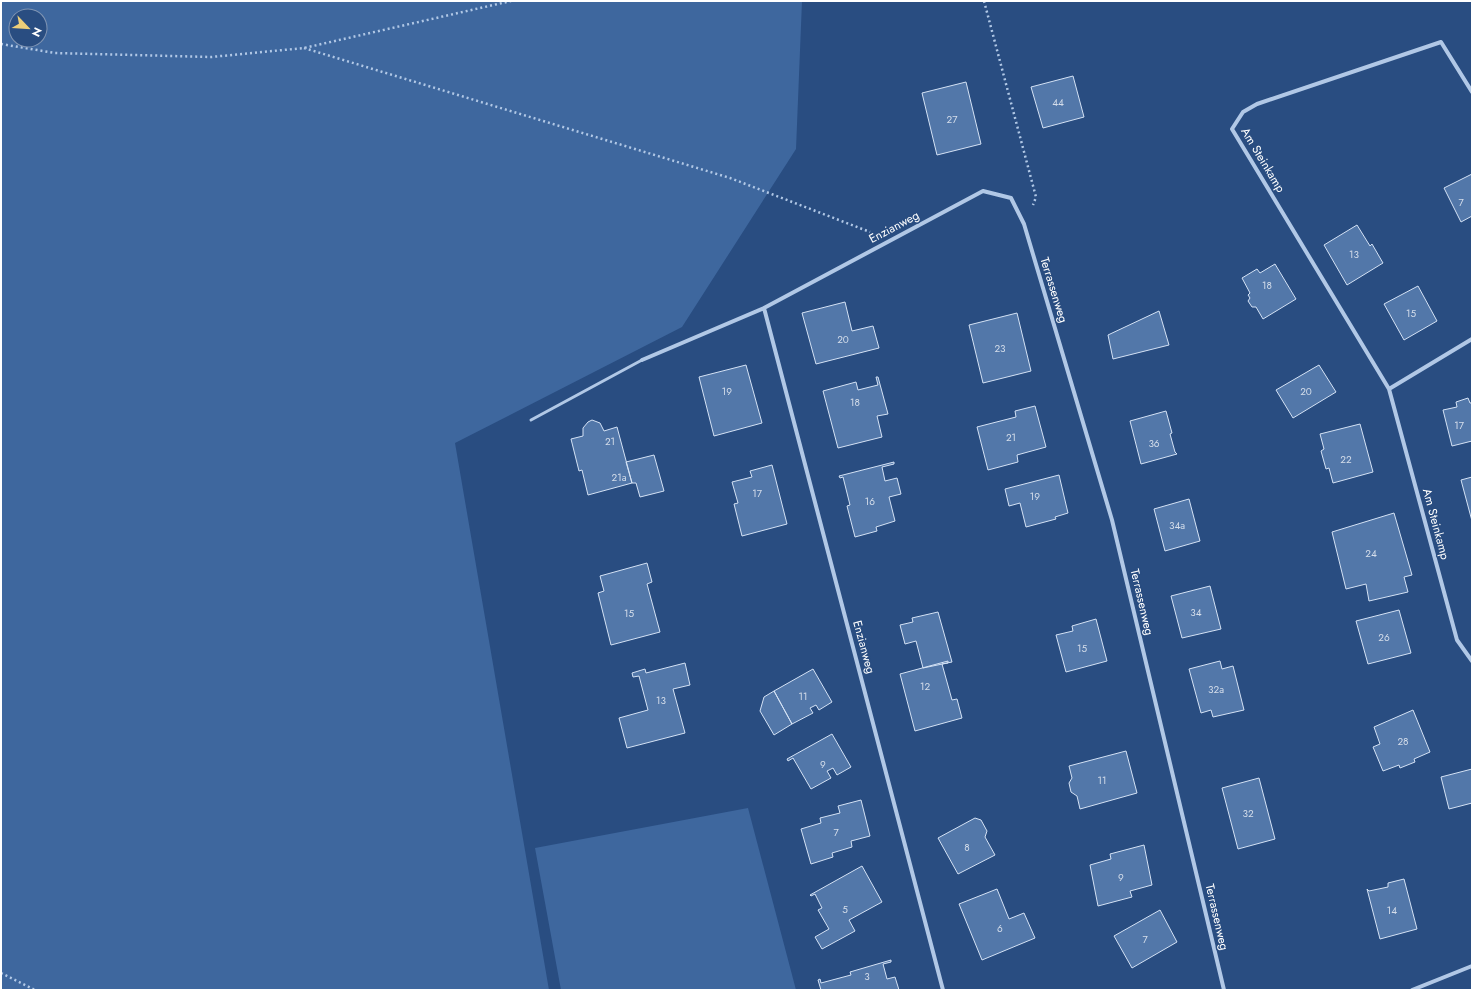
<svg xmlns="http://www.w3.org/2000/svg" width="1473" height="991" font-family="Jost,sans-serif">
  <rect width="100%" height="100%" fill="#294d81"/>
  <path fill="#3e679e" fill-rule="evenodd" d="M1,1H802L796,149L682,327L455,443L549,990H1ZM16,16H40V40H16Z
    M748,808L796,990H561L535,848Z"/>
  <path fill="#5277a9" stroke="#d4e2f5" d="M1073,76L1084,117L1043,128L1031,87Z
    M966,82L981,144L937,155L922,93Z
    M1472,174V216L1461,222L1444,188Z
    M1357,225L1370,246L1372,244L1383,263L1347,285L1324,245Z
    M1275,264L1296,299L1263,319L1256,307H1252L1248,301L1250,298L1248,295L1250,293L1242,278L1257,269L1260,273Z
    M1418,286L1437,321L1404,340L1384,304Z
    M845,302L852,331L873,326L879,348L816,364L802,313Z
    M1159,311L1169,345L1113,359L1108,335Z
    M1017,313L1031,371L983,383L969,325Z
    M746,365L762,423L714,436L699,377Z
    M1319,365L1336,392L1293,418L1276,390Z
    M876,377H878L888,414L877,416L882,437L838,448L823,391L856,382L858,390L878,385Z
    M1468,398L1470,403H1472V441L1452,446L1443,410L1457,407L1456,402Z
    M1035,406L1046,447L1017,455L1018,462L988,470L977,427L1016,417L1015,411Z
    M1166,411L1172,433L1170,434L1175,452L1177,454L1141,464L1130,421Z
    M592,420L600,423L604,431L617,427L632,483L588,495L582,470L579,471L571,439L583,436V428L588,422Z
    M1360,424L1373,472L1333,483L1329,468L1326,469L1321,451L1324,449L1320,434Z
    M654,455L664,491L640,497L636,483H632L626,462Z
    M894,462V464L882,467L885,481L897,478L901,494L889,497L895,521L876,527L877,531L855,537L847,506L850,505L843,477L840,478L839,476Z
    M772,465L787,524L742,536L734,504L738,503L732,482L752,477L750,471Z
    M1059,475L1068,513L1055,517L1056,519L1026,527L1020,503L1009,506L1005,489Z
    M1472,477V521L1461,480Z
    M1189,499L1200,541L1165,551L1154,509Z
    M1394,513L1412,575L1404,577L1408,592L1369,601L1366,584L1346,589L1332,532Z
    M647,563L652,582L647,584L660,632L611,645L598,593L604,591L600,576Z
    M1210,586L1221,629L1182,638L1171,596Z
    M1399,610L1411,653L1368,664L1356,621Z
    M938,612L952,662L923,668L916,641L905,644L900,625L913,622L912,618Z
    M1096,619L1107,661L1066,672L1056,635L1073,631L1072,626Z
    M948,661V663L942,664L952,700L957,699L962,718L915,731L900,674Z
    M1220,661L1222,669L1233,666L1244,710L1213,717L1211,710L1201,713L1189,669Z
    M685,663L690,685L673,689L685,733L627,748L619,718L648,710L639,676L633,677L632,673L645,669L646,673Z
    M813,669L832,702L819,710L816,705L810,708L813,713L792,724L774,691Z
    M774,691L792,724L774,735L760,711L764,697Z
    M1413,710L1430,752L1414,759L1415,762L1400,768L1399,765L1383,771L1373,747L1380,744L1374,727Z
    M832,734L851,767L837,775L833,768L827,771L831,778L811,789L793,758L788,761L787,759Z
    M1126,751L1137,793L1080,809L1077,796L1071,792L1069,783L1072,778L1069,766Z
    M1472,769V803L1449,809L1441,777Z
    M1259,778L1275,839L1238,849L1222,788Z
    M861,800L870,836L851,841L852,847L832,853L833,857L811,864L801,829L821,823L820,818L840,813L838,806Z
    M975,818L981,820L987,831L985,837L995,855L958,874L938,838Z
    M1144,845L1152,885L1130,891L1132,897L1098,906L1090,865L1111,859L1110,854Z
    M862,866L882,902L849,920L855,931L822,949L815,937L829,929L818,910L822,908L815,894L811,896L810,895Z
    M1404,879L1417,929L1380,939L1367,889L1369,891L1388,887V883Z
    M997,889L1009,919L1024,913L1035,938L982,960L959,904Z
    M1160,910L1177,942L1132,968L1114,936Z
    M891,960V962L883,964L887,979L895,977L899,990H821L818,980L820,979L821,983L851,975L850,972Z"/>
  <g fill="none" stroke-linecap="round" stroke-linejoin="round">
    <path stroke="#b1c8e6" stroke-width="2.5" stroke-dasharray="2 3" stroke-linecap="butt" d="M984,1L1036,197L1033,205
      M1,44L55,53L211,57L304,48L511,1
      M304,48L730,178L870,232
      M1,973L35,990"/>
    <path stroke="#b1c8e6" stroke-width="3" d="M531,420L642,360"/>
    <path stroke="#b1c8e6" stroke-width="4" d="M1472,92L1441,42L1257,104L1243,112L1232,129L1389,389L1457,640L1472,661
      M764,308L943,990
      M642,360L764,308L983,191L1011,198L1024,224L1112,520L1224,990
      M1389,389L1472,339
      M1412,990L1472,966"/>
  </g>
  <g text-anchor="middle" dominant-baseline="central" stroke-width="3" stroke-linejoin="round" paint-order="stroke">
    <g font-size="10" fill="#d4ddea">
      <text x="1058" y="102">44</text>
      <text x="952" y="119">27</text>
      <text x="1461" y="202">7</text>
      <text x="1354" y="254">13</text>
      <text x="1267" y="285">18</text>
      <text x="1411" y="313">15</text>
      <text x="843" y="339">20</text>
      <text x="1000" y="348">23</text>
      <text x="727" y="391">19</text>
      <text x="1306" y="391">20</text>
      <text x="855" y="402">18</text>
      <text x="1459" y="425">17</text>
      <text x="1011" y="437">21</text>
      <text x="610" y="441">21</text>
      <text x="1154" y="443">36</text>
      <text x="1346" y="459">22</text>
      <text x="619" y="477">21a</text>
      <text x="757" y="493">17</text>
      <text x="1035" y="496">19</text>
      <text x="870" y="501">16</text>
      <text x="1177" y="525">34a</text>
      <text x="1371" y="553">24</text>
      <text x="1196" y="612">34</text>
      <text x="629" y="613">15</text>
      <text x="1384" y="637">26</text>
      <text x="1082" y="648">15</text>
      <text x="925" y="686">12</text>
      <text x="1216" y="689">32a</text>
      <text x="803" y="696">11</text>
      <text x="661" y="700">13</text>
      <text x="1403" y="741">28</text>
      <text x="823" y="764">9</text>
      <text x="1102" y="780">11</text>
      <text x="1248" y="813">32</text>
      <text x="836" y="832">7</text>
      <text x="967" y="847">8</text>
      <text x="1121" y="877">9</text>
      <text x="845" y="909">5</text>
      <text x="1392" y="910">14</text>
      <text x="1000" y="928">6</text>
      <text x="1145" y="939">7</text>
      <text x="867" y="976">3</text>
    </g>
    <g font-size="12" fill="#fff" stroke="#294d81">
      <text transform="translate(1263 160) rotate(59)">Am Steinkamp</text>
      <text transform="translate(894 227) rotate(-28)">Enzianweg</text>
      <text transform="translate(1054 290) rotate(73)">Terrassenweg</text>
      <text transform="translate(1436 524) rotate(75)">Am Steinkamp</text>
      <text transform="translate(1142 602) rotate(77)">Terrassenweg</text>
      <text transform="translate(864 647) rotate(75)">Enzianweg</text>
      <text transform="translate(1217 917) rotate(77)">Terrassenweg</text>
    </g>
  </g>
  <rect width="1473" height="991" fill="none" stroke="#ffffff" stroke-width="4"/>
  <g transform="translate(28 28) rotate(115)"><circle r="19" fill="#294d81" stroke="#7f94b3"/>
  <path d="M0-3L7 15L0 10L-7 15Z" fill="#ecce79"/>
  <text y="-6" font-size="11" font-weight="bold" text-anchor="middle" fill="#ffffff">N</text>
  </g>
</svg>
